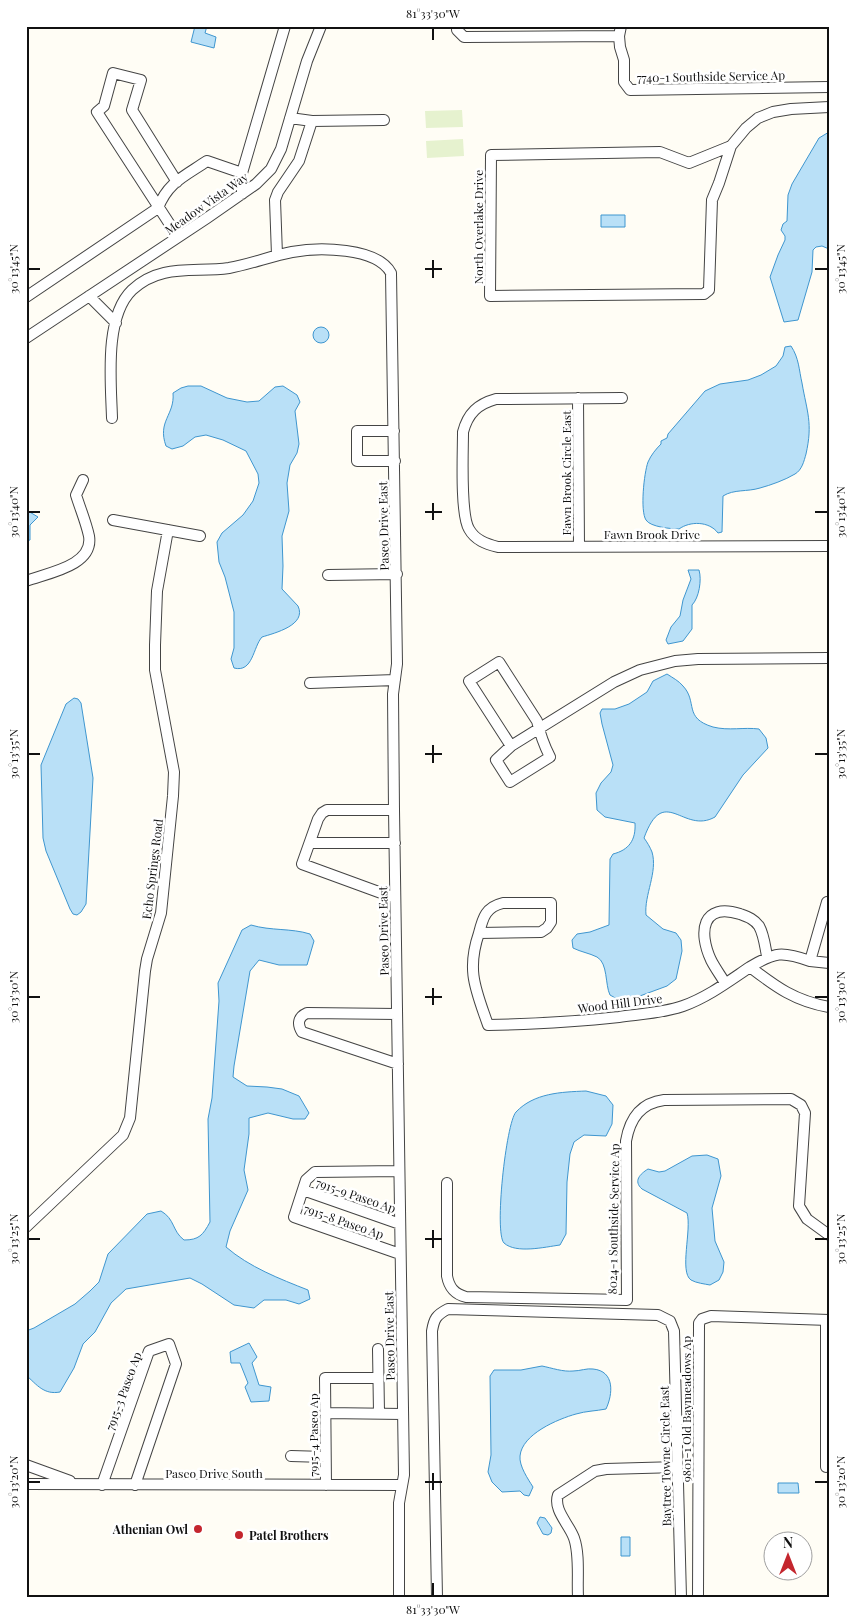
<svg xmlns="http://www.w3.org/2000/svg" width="855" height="1623" font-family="'Playfair Display',serif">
  <rect width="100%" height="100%" fill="#fffdf5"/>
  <path fill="#e6f2cf" d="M462,110L463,127L426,128L425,111Z
    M463,139L464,156L427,158L426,141Z"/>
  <path fill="#b9e0f7" stroke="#3f96cf" d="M195,26H207L205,33L216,37L214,48L191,42Z
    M829,132V249L822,246L816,247L813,250L812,272L798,320L784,322L770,277L778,255L785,240V236L781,230L783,224L787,221L788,195L792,184L819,138Z
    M601,215H625V227H601Z
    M313 335a8 8 0 1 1 16 0a8 8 0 1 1-16 0Z
    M791,346C799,358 799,370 802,383C807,412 813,423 806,454C804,461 802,470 795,474C785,480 771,485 760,488C747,492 734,489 723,496L722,532L718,533C709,521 690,521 679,529C672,529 650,527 646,520C640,511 644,473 648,462C651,455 656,449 661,444V441L667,438L668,434L705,391L720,384L748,380L761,375L776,366L783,356L785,347Z
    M188,386H201L227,398L247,402L259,401L275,387L283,386L297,395L300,402L295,411L299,444L297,453L290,465L287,483L289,511L282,536L283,566L282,589L298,606C307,625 275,633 262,637C253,647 253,673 234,668L231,659L234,648V612L225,577L219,562L217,542L222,533L243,515L253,501L259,483L258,474L246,451L223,440L206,435L195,437L183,446L172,449L166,446C157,421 175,415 173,393L181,388Z
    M26,511H28L38,517L30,525V540L26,541Z
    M688,570H699C702,580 699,598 692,605V629L683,641L668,644L666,640L671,627L680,616L683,600L691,579Z
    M667,674C673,678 679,681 683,686C698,702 683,718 713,727C729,731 744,727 759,729L766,738L768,748L743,775L715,817C683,835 664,783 644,838C647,842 650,847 652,852C658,872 644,895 646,915L663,929L676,933L681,940L682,951L676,979L667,986L629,1000H619L610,995C605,985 608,963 597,957C589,953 581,952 573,948L572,940L577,934L590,932L609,925L610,859L613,854C629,850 636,840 635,823L605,817L597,810L596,793L601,783L611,772L613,765L602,724L600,713L602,709H615L629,704L647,692L653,681Z
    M74,698L78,699L81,703L93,778L86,904L81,912L77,915L73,914L70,909L46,851L43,838L41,765L66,704Z
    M251,925C271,931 291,928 310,934L314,941L307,965H279L259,960L250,971L234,1066L233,1077L247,1086L267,1087L282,1089L299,1096L309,1113L305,1119H293L268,1113L249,1118V1134L244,1170L248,1190L230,1231L226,1247C249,1267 280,1279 308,1290L310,1299L299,1304L286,1300H264L254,1308L234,1305L202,1284L190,1278L126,1289L111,1303L95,1332L83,1344L74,1368L60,1392C44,1395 37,1385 26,1375V1331L34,1328L75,1304L90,1291L99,1282L108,1254L147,1214L161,1211C175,1219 172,1231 184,1240C199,1240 203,1235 210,1222L208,1119L212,1098L219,1001L218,983L242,930Z
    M586,1091L606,1096L613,1105L612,1124L606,1136L584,1135L574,1142L570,1154L567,1182L566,1234L560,1245C545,1247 516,1254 504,1243C494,1233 506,1123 516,1112C534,1093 561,1092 586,1091Z
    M707,1155L718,1159L721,1176L712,1208L715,1241L724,1262L723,1272L719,1280L710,1285C705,1284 696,1283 691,1280C679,1272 692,1229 687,1213L642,1189C633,1181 640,1174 648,1169L659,1172L665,1171L692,1156Z
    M249,1343L257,1357L252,1363L259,1385L271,1387L269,1401L251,1402L245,1387L248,1383L240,1363H231L230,1352Z
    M542,1366C552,1368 563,1372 573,1371C580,1371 587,1368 593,1369C615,1371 613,1394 606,1409C596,1411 586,1411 576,1414C558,1419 522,1434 520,1456C519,1466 528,1479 533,1487L529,1496L524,1495L520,1491L502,1492L492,1482L488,1472L491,1455L490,1376L494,1370H521Z
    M778,1483H798L799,1493H778Z
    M540,1517L545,1518L552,1528L551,1533L548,1535L543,1534L537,1523Z
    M621,1537H630V1556H621Z"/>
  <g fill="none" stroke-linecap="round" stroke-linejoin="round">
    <g stroke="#444" stroke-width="12">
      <path id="street" d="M457,26V30L464,37L619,36
        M621,26L619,36L620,47L624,60V82L630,90L829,87
        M290,118L312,121L384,120
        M731,146L689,163L660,152L491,155L490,296L704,294L709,290L712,200L719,183L731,146L746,128L758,118L773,112L791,109L829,107
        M177,182L132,110L141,80L113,73L104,106L97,112L178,237
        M242,194V173L285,26
        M277,255L275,200L278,192L299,161L312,121
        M89,296L116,323
        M26,297L158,208C168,182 185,176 207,161L242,173
        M26,338L207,218L256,184L271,169L281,149L307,61L321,26
        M578,398L579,547
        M622,398L496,399C478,404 468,413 463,432C463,452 460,514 469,529C475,540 486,544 498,547L829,546
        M112,418C111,382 104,317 132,290C161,263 194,273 229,268C251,264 271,256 292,252C318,247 377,247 391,273L397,664L393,694L394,810L404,1475L399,1503V1597
        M394,431H357V461H395
        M113,520L200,536
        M328,575L397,574
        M26,581C47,573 94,566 89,536C86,522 80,508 76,495L83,480
        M310,683L395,680
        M511,746L469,681L499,662L537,721C540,734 544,745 550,757L510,782L496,760L511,746L614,682L640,670L675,661L698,659L829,658
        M394,810H327L322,813L318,819L302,864L395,898
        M310,843H395
        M503,903H551V922L547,928L541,932L479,933C483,917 486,907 503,903Z
        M829,903L827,902L810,961L829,963
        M479,933C466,971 476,990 488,1025C532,1024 575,1022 619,1017C641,1014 663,1013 683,1006C708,997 729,981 750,967C776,987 795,1001 829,1007
        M750,967C775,952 782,951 810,961
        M725,983C721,976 715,968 711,960C698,932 702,902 740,914C748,917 754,919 759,926C764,935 765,946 767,956
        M397,1014L307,1013C298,1017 297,1024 302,1032L398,1064
        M399,1171L315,1172L306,1180L294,1217L400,1254
        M447,1183V1276C449,1287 454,1294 466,1297L627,1300L626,1141C630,1118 641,1103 664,1100L791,1099L801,1105L805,1113L799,1206L807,1219L829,1235
        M303,1190L400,1224
        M26,1227L123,1135L130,1118L145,971L147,959L161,913L173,796L174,772L155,670V645L157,591L168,530
        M826,1320V1467
        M378,1349L379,1413
        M325,1413L403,1414
        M291,1456L325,1457
        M26,1465L70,1481
        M26,1484L402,1485
        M102,1485L149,1351L169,1344L176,1364L135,1485
        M326,1485L325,1378H378
        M437,1597L432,1331C434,1319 436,1315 448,1309L658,1315L670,1321L674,1331L681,1597
        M578,1597C577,1578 580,1555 574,1538C569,1524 553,1510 558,1495L595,1471L606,1469L678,1467
        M698,1597L699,1323L702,1319L711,1316L829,1320"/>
    </g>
    <use href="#street" stroke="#fff" stroke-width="10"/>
  </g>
  <path fill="none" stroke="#111" stroke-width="2" d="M433,28V40M433,260V278M28,269H40M425,269H442M815,269H828M433,503V520M28,512H40M425,512H442M815,512H828M433,745V763M28,754H40M425,754H442M815,754H828M433,988V1005M28,997H40M425,997H442M815,997H828M433,1230V1248M28,1239H40M425,1239H442M815,1239H828M433,1473V1490M28,1482H40M425,1482H442M815,1482H828M433,1583V1596"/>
  <g fill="#c4262e" stroke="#fff" stroke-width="2">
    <circle cx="198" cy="1529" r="5"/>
    <circle cx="239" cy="1535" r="5"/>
  </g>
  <g text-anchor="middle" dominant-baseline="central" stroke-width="5" stroke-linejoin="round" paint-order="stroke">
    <g font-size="12" fill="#111" stroke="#fff">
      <text transform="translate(711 76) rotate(-1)">7740-1 Southside Service Ap</text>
      <text transform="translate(206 203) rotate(-35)">Meadow Vista Way</text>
      <text transform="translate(478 227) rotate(-90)">North Overlake Drive</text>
      <text transform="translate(566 473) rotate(-90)">Fawn Brook Circle East</text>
      <text transform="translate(383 526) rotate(-91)">Paseo Drive East</text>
      <text x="652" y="534">Fawn Brook Drive</text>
      <text transform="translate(152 869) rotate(-83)">Echo Springs Road</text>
      <text transform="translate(383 931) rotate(-91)">Paseo Drive East</text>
      <text transform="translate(620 1003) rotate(-7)">Wood Hill Drive</text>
      <text transform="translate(356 1195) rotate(19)">7915-9 Paseo Ap</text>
      <text transform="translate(613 1219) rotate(-89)">8024-1 Southside Service Ap</text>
      <text transform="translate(344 1221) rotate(19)">7915-8 Paseo Ap</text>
      <text transform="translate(389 1336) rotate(-91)">Paseo Drive East</text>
      <text transform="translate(123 1391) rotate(-70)">7915-3 Paseo Ap</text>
      <text transform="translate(686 1409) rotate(-90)">9801-1 Old Baymeadows Ap</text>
      <text transform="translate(313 1435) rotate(-90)">7915-4 Paseo Ap</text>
      <text transform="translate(665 1456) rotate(-91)">Baytree Towne Circle East</text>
      <text x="214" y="1473">Paseo Drive South</text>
    </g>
    <g font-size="12" font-weight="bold" fill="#111" stroke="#fff" text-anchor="end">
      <text x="188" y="1529">Athenian Owl</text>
      <text x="249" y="1535" text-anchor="start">Patel Brothers</text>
    </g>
  </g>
  <rect width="855" height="1623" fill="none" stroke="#ffffff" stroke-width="55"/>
  <g transform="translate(788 1556)"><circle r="24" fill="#ffffff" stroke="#a0a0a0"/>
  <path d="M0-4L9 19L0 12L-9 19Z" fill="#c4262e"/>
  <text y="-8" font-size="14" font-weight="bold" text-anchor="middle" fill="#111111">N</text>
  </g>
  <rect x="28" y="28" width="800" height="1568" fill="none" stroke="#111" stroke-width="2"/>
  <g font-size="12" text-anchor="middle" fill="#111">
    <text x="433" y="18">81°33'30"W</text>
    <text transform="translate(14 269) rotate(-90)" y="4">30°13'45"N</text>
    <text transform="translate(841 269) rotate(-90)" y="4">30°13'45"N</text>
    <text transform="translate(14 512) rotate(-90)" y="4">30°13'40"N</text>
    <text transform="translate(841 512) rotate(-90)" y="4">30°13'40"N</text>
    <text transform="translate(14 754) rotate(-90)" y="4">30°13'35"N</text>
    <text transform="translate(841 754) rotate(-90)" y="4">30°13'35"N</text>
    <text transform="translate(14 997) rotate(-90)" y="4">30°13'30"N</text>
    <text transform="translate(841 997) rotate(-90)" y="4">30°13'30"N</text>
    <text transform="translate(14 1239) rotate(-90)" y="4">30°13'25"N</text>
    <text transform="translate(841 1239) rotate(-90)" y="4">30°13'25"N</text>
    <text transform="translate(14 1482) rotate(-90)" y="4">30°13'20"N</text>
    <text transform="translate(841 1482) rotate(-90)" y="4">30°13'20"N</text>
    <text x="433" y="1614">81°33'30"W</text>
  </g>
</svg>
